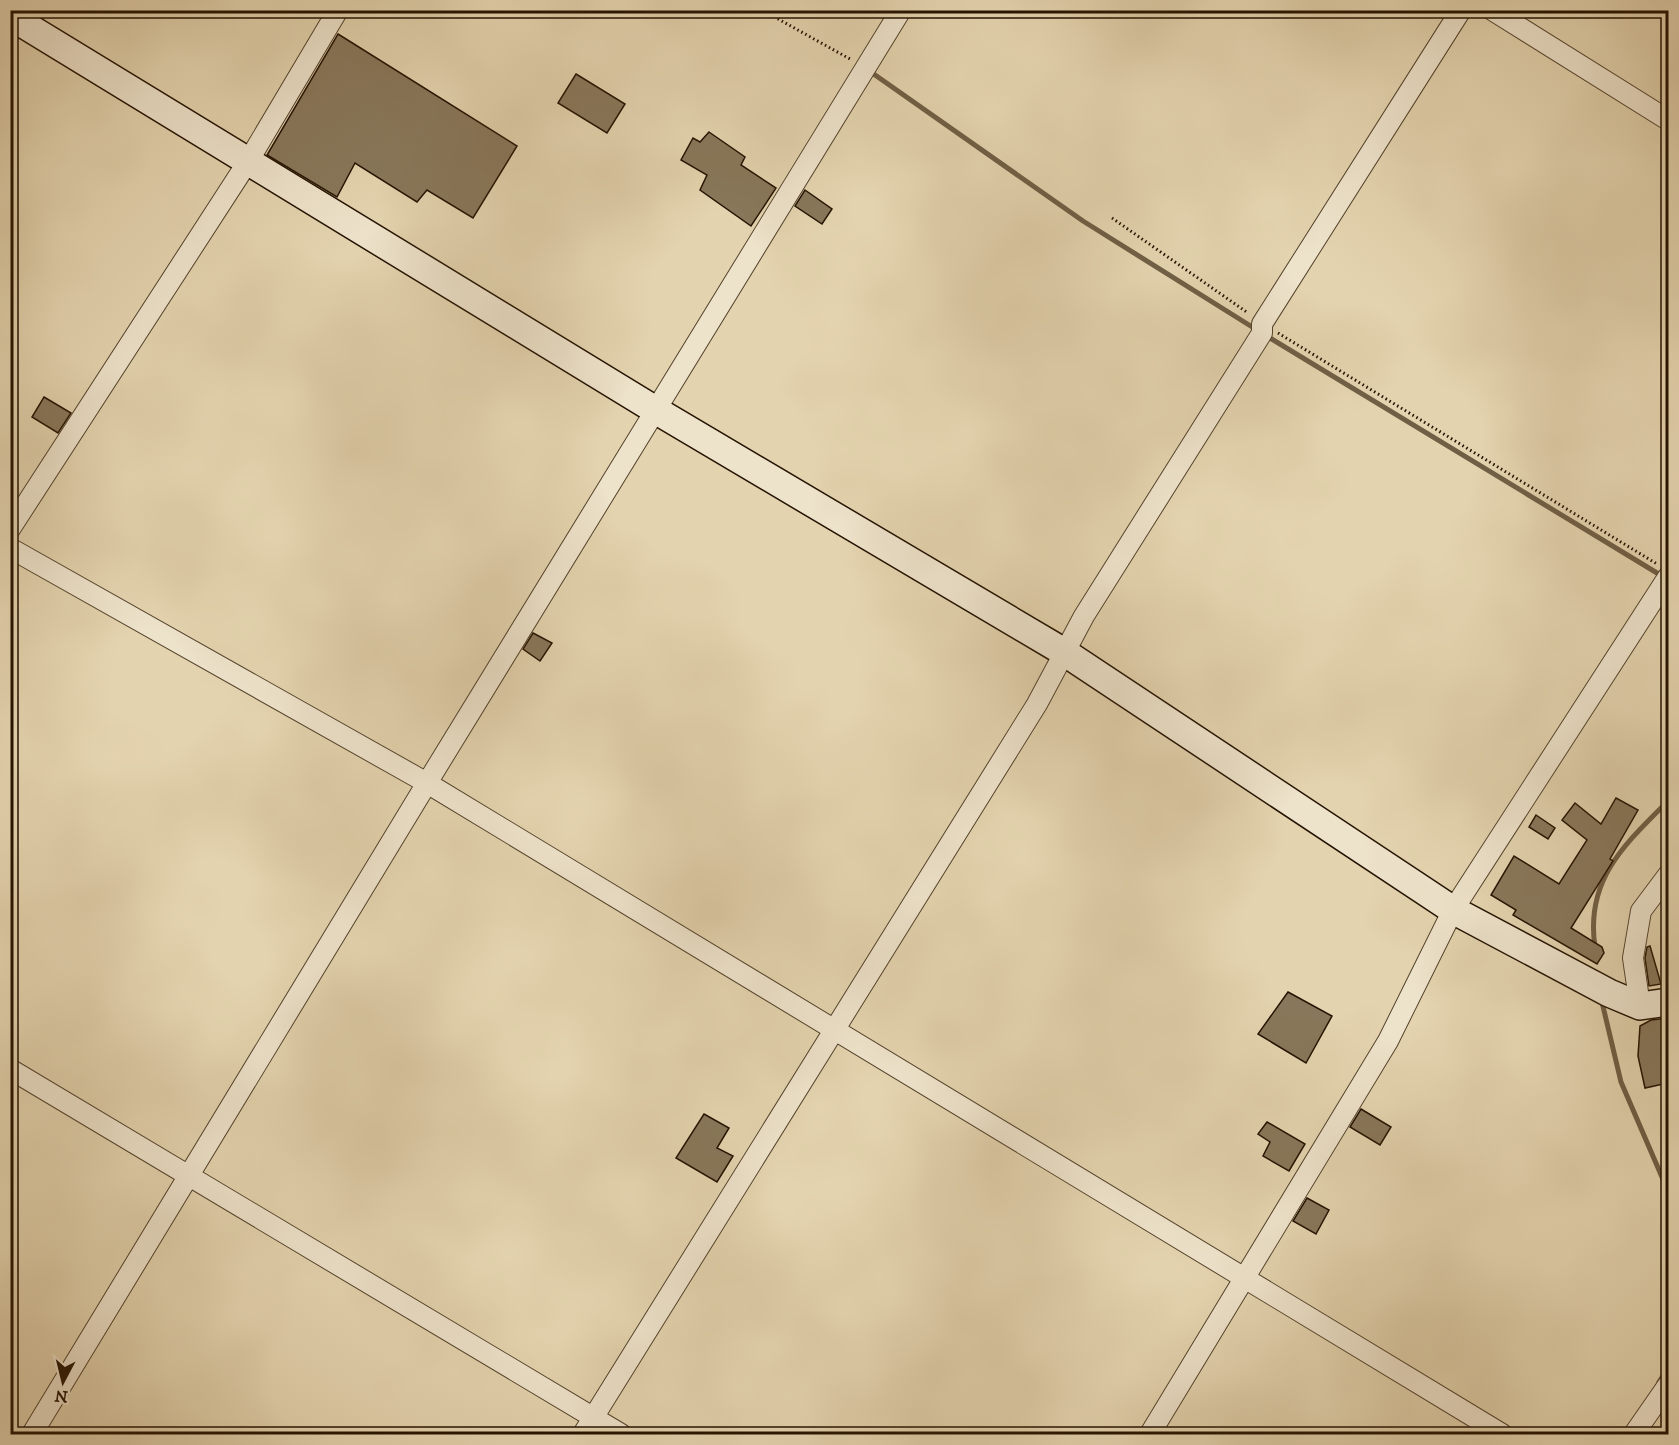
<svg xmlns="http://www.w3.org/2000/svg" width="1679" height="1445" font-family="'IM FELL DW Pica',serif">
  <rect width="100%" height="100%" fill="#e3d3ae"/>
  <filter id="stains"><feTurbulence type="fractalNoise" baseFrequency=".00333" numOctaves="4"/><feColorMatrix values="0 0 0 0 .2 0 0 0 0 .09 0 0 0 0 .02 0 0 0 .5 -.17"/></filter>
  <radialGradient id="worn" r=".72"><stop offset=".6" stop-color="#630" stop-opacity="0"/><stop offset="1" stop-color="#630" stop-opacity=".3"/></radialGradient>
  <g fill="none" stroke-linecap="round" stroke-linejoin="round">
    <path stroke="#705f45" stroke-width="5" d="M868,70L1083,221L1257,330
      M1265,335L1662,576
      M1595,947C1585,880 1624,845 1668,801
      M1601,998L1621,1082L1668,1191
      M1659,1382L1668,1368"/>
  </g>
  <path fill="#88775a" stroke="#251300" stroke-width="1.5" d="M338,34L517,146L473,218L427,190L417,202L355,163L337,197L267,155Z
    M576,74L625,104L607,133L558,103Z
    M709,132L745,157L741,165L776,188L751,226L700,190L707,175L681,160L693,138L700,142Z
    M805,190L832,209L822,224L795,206Z
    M44,397L71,413L58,433L32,417Z
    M533,633L552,643L540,661L523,649Z
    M1616,798L1638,810L1610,859L1613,861L1571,928L1602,947L1604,953L1597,964L1513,915L1516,910L1491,895L1514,856L1559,884L1587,840L1562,820L1575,803L1601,824Z
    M1536,815L1555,828L1548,839L1529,827Z
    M1650,946L1661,984L1649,986L1645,958L1647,947Z
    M1288,992L1332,1016L1306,1063L1258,1034Z
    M1668,1018V1047L1665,1046L1668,1083L1645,1088L1638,1056L1640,1026L1651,1020Z
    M1361,1109L1391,1127L1380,1145L1350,1127Z
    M704,1114L729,1128L717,1148L733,1156L717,1182L676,1158Z
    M1267,1122L1305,1144L1289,1171L1263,1156L1270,1142L1258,1134Z
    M1307,1198L1329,1210L1316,1234L1293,1221Z"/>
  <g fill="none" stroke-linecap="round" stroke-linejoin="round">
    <g stroke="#54432c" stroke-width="22">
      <path id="street" d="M1492,10L1668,120
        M10,529L249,160L338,10
        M10,548L427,783L1502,1434
        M1640,1006L1633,958L1641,911L1668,875
        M10,1069L621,1434
        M32,1434L427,783L901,10
        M583,1434L1037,704L1084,616L1262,333V324L1461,10
        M1150,1434L1388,1041L1453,910L1668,577
        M1634,1434L1668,1385"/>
    </g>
    <g stroke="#251300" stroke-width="30">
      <path id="secondary" d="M10,16L657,411L1064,652L1453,910L1609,993L1640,1006L1668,1002"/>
    </g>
    <path stroke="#251300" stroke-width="3" stroke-dasharray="1.5 3" stroke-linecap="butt" d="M762,10L850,59
      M1112,218L1248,313
      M1278,333L1657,564"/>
    <use href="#street" stroke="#ede2ca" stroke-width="20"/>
    <use href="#secondary" stroke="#ede2ca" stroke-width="27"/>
  </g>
  <rect width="1679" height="1445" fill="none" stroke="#e3d3ae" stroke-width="36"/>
  <rect x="12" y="12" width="1655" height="1421" fill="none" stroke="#251300" stroke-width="3"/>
  <rect x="18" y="18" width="1643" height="1409" fill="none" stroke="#251300" stroke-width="1.5"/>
  <g transform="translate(63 1382) rotate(187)" stroke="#ede2ca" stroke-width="4.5" paint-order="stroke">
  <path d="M0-4.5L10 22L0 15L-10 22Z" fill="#251300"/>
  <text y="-9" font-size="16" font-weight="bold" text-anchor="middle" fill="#251300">N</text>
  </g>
  <rect width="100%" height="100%" filter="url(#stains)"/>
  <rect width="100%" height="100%" fill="url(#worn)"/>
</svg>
